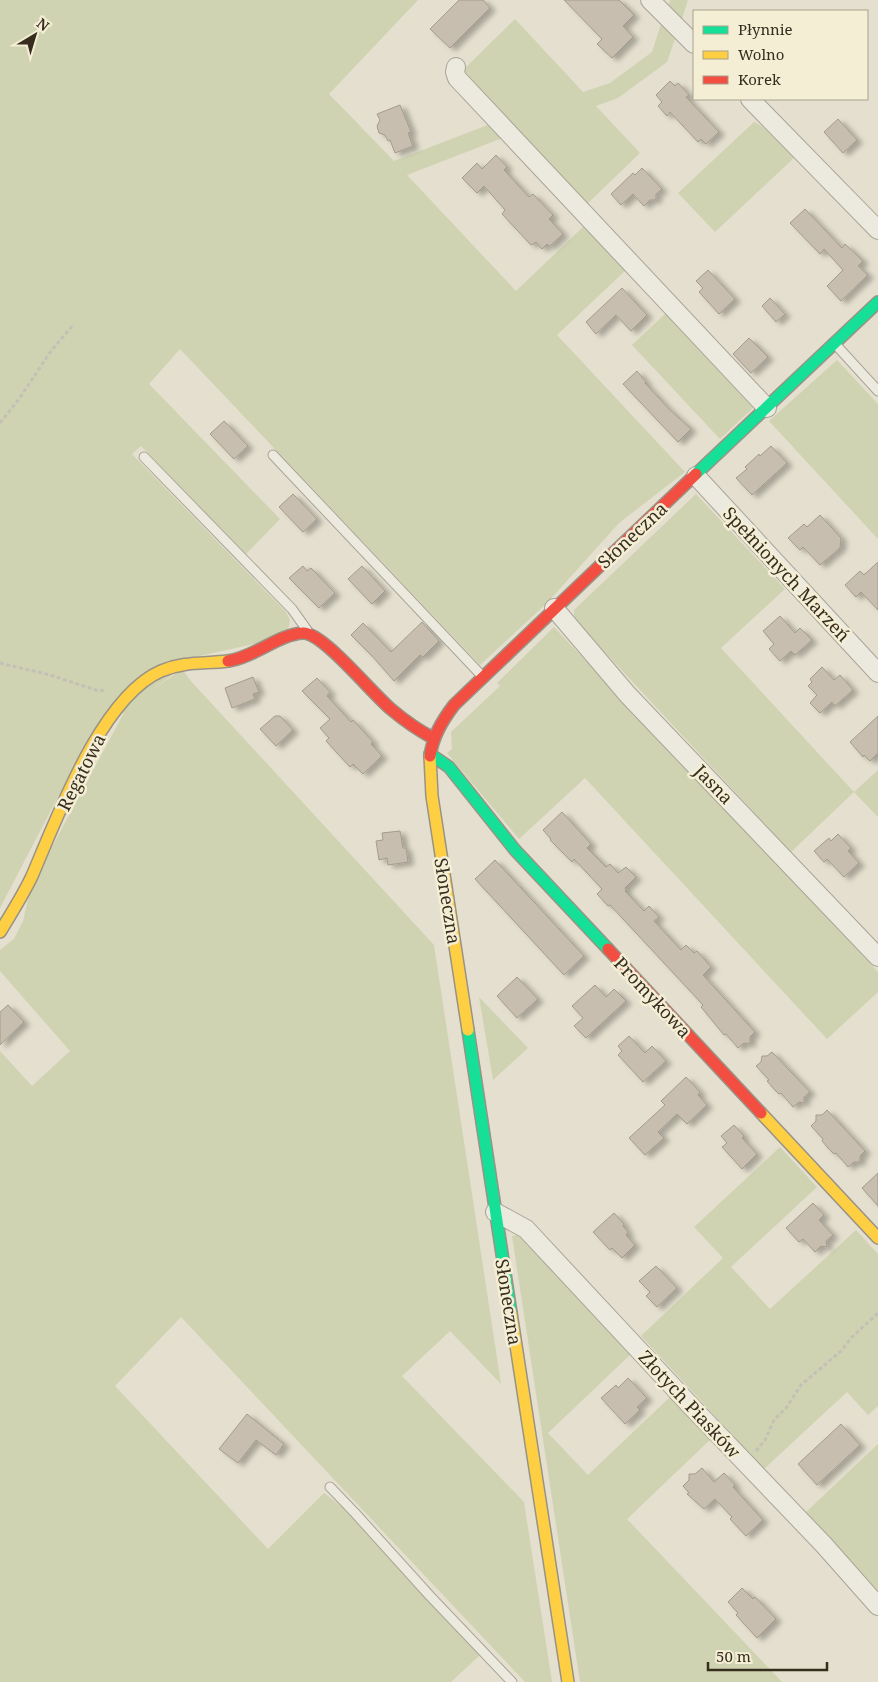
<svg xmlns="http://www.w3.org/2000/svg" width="878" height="1682" font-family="'Noto Serif',serif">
  <defs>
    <filter id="shadow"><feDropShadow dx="5.5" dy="3" stdDeviation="2.5" flood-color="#0004"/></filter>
  </defs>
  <rect width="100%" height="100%" fill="#e4dfce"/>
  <path fill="#d0d3b1" d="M0,0H418L329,94L394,161L493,123L505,137L407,175L516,291L585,225L627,269L557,335L685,472L619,523L547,603L480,665L180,349L149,384L280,519L246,554L141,446L132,454L286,612L290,620L288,630L263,642L195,657L87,741L0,908Z
    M670,0H688L682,19L667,10Z
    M515,19L583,92L610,83L652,52L661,24L675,39L667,62L618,98L596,106L640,153L586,205L461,72Z
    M754,122L774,133L796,156L715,232L678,193Z
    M667,312L755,406L720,439L632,345Z
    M837,360L878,404V539L769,421Z
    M696,494L785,589L721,648L854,792L878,770V817L854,792L791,852L574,619V610Z
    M554,627L878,972V992L827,1039L585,778L519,839L447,753L452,749L451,732L500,686L497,683Z
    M182,669L190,680L434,945L501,1384L450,1331L402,1376L524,1502L552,1682H525L181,1317L115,1386L268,1549L324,1493L343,1508L480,1655L451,1682H0V1051L32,1086L70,1051L0,971V950L14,939L23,921L31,886L126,709Z
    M479,997L528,1048L493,1080Z
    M780,1147L817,1187L731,1267L770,1309L856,1230L878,1254V1406L868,1415L847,1392L764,1469L641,1336L723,1258L694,1227Z
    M518,1235L522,1236L631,1354L548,1433L588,1475L671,1396L711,1439L627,1519L782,1682H580L512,1236Z
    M878,1444V1596L805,1513Z"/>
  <path fill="#c7beaf" stroke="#a49b8d" filter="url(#shadow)" d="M459,0H483L490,8L450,48L430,29Z
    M564,0H619L634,15L623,26L633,37L612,58L597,44L602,39Z
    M670,81L675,86L678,83L689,95L686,97L719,132L706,144L701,139L698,142L670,112L667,116L658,106L662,102L656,95Z
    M400,105L411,132L408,133L413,146L395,153L390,140L388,141L385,135L379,133L377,126L380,120L377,114Z
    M838,119L857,140L843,153L824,132Z
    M496,155L507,167L504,170L529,197L533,194L553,215L549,219L563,234L550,246L547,244L542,249L536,242L531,245L502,214L505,210L484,186L477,193L462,178L477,163L482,169Z
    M642,168L662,189L656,194V200H650L644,206L633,194L621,205L611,194L633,173L635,175Z
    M805,209L842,248L845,244L863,261L858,266L868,275L841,301L827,286L843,270L824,249L820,254L790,223Z
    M708,270L735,299L719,314L699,292L703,288L696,281Z
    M622,288L647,315L631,331L616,315L596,334L586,322Z
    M770,298L785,314L776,322L762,306Z
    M749,338L768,357L751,373L733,354Z
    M637,371L646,382L645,383L669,409L691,429L678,442L623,384Z
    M224,421L248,446L234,459L210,434Z
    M771,446L787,463L752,495L736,478L747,469L745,467L759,454L760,456Z
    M293,494L317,519L303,532L279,507Z
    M820,515L841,538L840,548L820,565L803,547L800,550L788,538L804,524L807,527Z
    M878,562V610L861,592L856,597L845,585L860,571L864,575Z
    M303,566L307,571L311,568L335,593L319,608L289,578Z
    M362,566L385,591L372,604L348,579Z
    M780,616L795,633L800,628L812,640L795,655L791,651L780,661L769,649L774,644L763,631Z
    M422,622L439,641L423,657L420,655L394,681L373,657L351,635L363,623L391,652Z
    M822,667L834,680L840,675L853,690L835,706L832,702L820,713L810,703L817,695L808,686L812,682L810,679Z
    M253,677L259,692L253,694L255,699L232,708L225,688Z
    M317,678L330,692L327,696L351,722L353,720L373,742L371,744L382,756L363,774L353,764L350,767L326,741L329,738L320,728L330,719L302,691Z
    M275,716H280L293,730L276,746L260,729Z
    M878,716V753L870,761L864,755L863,757L850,742Z
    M562,812L591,844L587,848L606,867L610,864L618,873L626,867L636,877L625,888L626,890L625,891L644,911L649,906L659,917L654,921L681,950L686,945L694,953L697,951L711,967L703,975L755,1032L750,1037V1044L744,1043L738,1048L726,1034L724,1035L701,1007L703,1005L610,905L608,906L597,894L602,889L574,859L572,862L550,840L551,839L543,830Z
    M400,831L403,848H406L408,862L388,865L387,858L379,860L376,841L383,840L382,833Z
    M838,834L851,848L848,851L859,863L844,877L827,859L824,862L814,851L829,838L831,841Z
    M495,860L584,956L564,975L475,879Z
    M517,977L538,999L517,1018L497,996Z
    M595,985L606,997L614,989L626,1001L586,1038L574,1026L583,1018L572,1006Z
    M8,1005L24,1022L0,1045V1012Z
    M629,1036L645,1053L652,1046L666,1061L643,1082L618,1055L622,1051L618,1046Z
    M772,1052L810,1092L804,1097V1103L799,1102L793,1107L781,1093L779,1094L773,1088L767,1081L769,1080L756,1066L761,1062L762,1056H767Z
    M686,1077L700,1092L698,1095L707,1105L687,1124L677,1114L658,1132L664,1138L645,1155L629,1138L665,1105L661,1101Z
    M827,1110L865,1151L860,1156V1162H854L848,1167L836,1153L834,1154L828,1148L822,1141L823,1139L811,1126L816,1121V1115H822Z
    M734,1125L744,1136L742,1138L757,1154L742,1169L722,1147L727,1143L721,1136Z
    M878,1173V1206L862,1188Z
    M813,1203L824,1215L819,1220L833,1235L826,1241L827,1247L821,1246L815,1252L803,1239L799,1242L786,1228Z
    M614,1213L624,1224L623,1226L628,1232L626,1235L635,1245L622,1258L612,1248L610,1250L593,1232Z
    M656,1266L677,1288L657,1307L646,1296L650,1292L639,1281Z
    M628,1378L647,1398L637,1407L640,1410L625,1424L601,1398L616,1385L618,1388Z
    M247,1414L284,1444L276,1455L256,1440L238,1463L219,1449Z
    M841,1424L860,1445L817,1485L798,1464Z
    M702,1468L714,1482L724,1473L735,1485L733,1487L763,1520L746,1536L730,1519L732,1517L715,1499L704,1509L687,1494L689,1493L683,1486L689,1480V1474H695Z
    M742,1588L753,1599L755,1597L776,1619L757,1638L736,1615L738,1613L728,1602Z"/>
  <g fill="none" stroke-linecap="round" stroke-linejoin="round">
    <g stroke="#a9a497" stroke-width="11">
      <path id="lane" d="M836,345L878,391
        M273,455L483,677
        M144,457L292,609L307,630
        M330,1487L355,1513L430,1596L512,1682"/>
    </g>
    <g stroke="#a9a497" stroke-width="20">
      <path id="street" d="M650,0L694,44
        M456,67L455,72L457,78L767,408
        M750,99L878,230
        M696,476L878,673
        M554,608L628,695L878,957
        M495,1212L526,1229L690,1405L824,1545L878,1606"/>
    </g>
    <g stroke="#999386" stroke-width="14">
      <path id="fast" d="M696,474L878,302
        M430,754L449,767L515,850L608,949
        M468,1030L511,1313"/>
    </g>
    <g stroke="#999386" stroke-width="14">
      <path id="slow" d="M430,756L432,796L468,1030
        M0,932C11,914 23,895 32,876C57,818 101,697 161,671C185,661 204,664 228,661
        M761,1113L878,1238
        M511,1313L568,1682"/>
    </g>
    <g stroke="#999386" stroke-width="14">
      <path id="jam" d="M228,661C255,657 279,634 303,633C323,632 374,696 392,710C405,721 418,730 433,738
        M430,756C433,736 442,721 454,705L696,474
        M608,949L761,1113"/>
    </g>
    <path stroke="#c4c0b6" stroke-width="3" stroke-dasharray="4 2.5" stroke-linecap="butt" d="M0,423L19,399L51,351L74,324
      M0,663L50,675L99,691L105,690
      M756,1451L765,1440L774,1420L786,1408L801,1385L841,1351L851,1338L878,1313"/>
    <use href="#lane" stroke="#ece9df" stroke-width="9"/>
    <use href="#street" stroke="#ece9df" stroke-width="18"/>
    <use href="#fast" stroke="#16e098" stroke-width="11"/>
    <use href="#slow" stroke="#ffcf43" stroke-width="11"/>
    <use href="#jam" stroke="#f24e42" stroke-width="11"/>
  </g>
  <g text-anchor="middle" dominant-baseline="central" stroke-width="5" stroke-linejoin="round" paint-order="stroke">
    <g font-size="18" fill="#372d1f" stroke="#f4eed5">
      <text transform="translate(632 535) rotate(-43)">Słoneczna</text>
      <text transform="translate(787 574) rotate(47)">Spełnionych Marzeń</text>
      <text transform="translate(81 772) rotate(-63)">Regatowa</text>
      <text transform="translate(714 784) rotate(46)">Jasna</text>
      <text transform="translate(448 901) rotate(81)">Słoneczna</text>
      <text transform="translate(653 997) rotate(47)">Promykowa</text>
      <text transform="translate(509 1302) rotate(81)">Słoneczna</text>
      <text transform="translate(690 1404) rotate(47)">Złotych Piasków</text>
    </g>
  </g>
  <rect x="693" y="10" width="175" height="90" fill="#f4eed5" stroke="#a8a18c"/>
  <rect x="703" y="26" width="25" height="8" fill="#16e098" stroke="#a8a18c"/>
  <text x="738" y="35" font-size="15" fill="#372d1f">Płynnie</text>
  <rect x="703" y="51" width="25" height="8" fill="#ffcf43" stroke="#a8a18c"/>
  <text x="738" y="60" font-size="15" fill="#372d1f">Wolno</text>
  <rect x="703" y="76" width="25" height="8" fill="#f24e42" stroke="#a8a18c"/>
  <text x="738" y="85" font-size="15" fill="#372d1f">Korek</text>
  <g transform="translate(35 35) rotate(38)" stroke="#f4eed5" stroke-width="4" paint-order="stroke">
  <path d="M0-4L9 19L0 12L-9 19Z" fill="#372d1f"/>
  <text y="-8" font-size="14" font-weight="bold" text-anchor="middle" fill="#372d1f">N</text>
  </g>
  <path d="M708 1662v8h119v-8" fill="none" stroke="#372d1f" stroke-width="2.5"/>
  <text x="716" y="1662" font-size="15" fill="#372d1f" stroke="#f4eed5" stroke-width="4" paint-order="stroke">50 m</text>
</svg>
